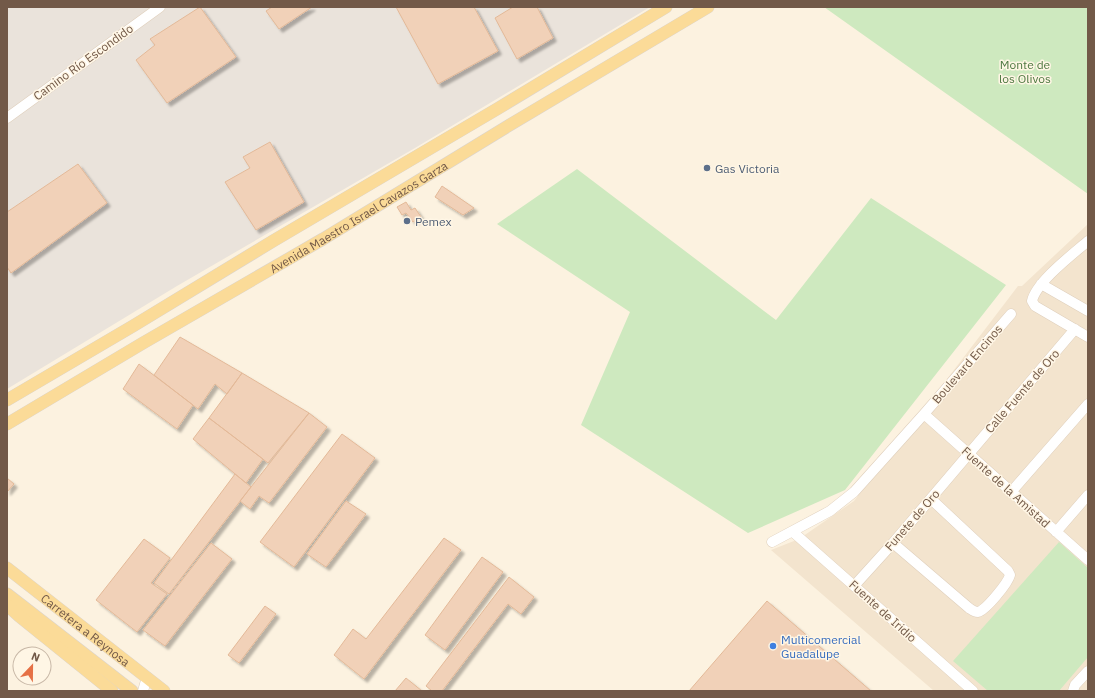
<svg xmlns="http://www.w3.org/2000/svg" width="1095" height="698" font-family="'IBM Plex Sans',sans-serif">
  <defs>
    <filter id="shadow"><feDropShadow dx="3.5" dy="3.5" stdDeviation="1" flood-color="#0004"/></filter>
  </defs>
  <rect width="100%" height="100%" fill="#fcf2e0"/>
  <path fill="#f3e4ce" d="M1088,224V691H934L771,550L799,539L854,501L1018,286H1022Z"/>
  <path fill="#eae3db" d="M7,7H650L415,148L177,286L7,389Z"/>
  <path fill="#cee9bf" d="M824,7H1088V194Z
    M577,169L776,320L871,198L1006,285L845,490L748,533L581,425L630,312L497,224Z
    M1059,542L1088,568V657L1059,691H988L953,661Z"/>
  <path fill="#f1d1b8" stroke="#e3b998" filter="url(#shadow)" d="M200,7L236,57L167,103L136,60L155,45L150,39Z
    M272,7H312L279,29L266,11Z
    M396,7H474L498,51L438,84Z
    M513,7H537L553,38L517,59L495,18Z
    M270,142L304,202L256,230L225,182L250,168L243,157Z
    M78,164L107,203L11,273L7,267V212Z
    M442,186L474,208L463,215L435,197Z
    M406,202L411,210L415,208L421,217L413,222L406,213L402,215L397,207Z
    M180,337L242,373L227,394L215,384L198,409L154,375Z
    M139,364L193,405L177,429L123,389Z
    M242,373L309,413L268,463L209,418Z
    M309,413L327,427L269,503L259,496L250,509L240,501Z
    M209,418L263,459L246,483L193,439Z
    M342,434L375,458L294,567L260,542Z
    M235,474L251,487L169,594L154,583Z
    M7,478L14,484L7,492Z
    M346,501L366,514L326,567L307,554Z
    M444,538L461,550L364,679L334,655L353,629L366,639Z
    M144,539L170,558L151,583L167,594L137,632L96,600Z
    M211,543L232,559L165,646L143,630Z
    M482,557L503,572L445,650L425,635Z
    M509,577L534,597L521,614L508,604L442,691H432L426,686Z
    M767,601L871,691H689Z
    M265,606L276,614L239,663L228,655Z
    M406,678L422,691H395Z"/>
  <g fill="none" stroke-linecap="round" stroke-linejoin="round">
    <g stroke="#dfcfbc" stroke-width="11">
      <path id="minor" d="M7,118L160,7
        M1088,241C1073,254 1036,282 1032,301L1035,306L1088,337
        M1041,284L1088,311
        M924,414L1088,560
        M1011,492L1088,404
        M793,532L973,691
        M1056,532L1088,495
        M772,542L830,511L854,492L924,414L1011,314
        M893,543L969,608C972,610 974,612 978,612C986,610 1008,583 1010,575L1008,571L931,499
        M854,586L893,543L1075,329
        M143,691L147,677
        M1073,691L1075,685L1088,671"/>
    </g>
    <g stroke="#dad4cf" stroke-width="13">
      <g id="major">
        <path d="M7,400L133,326L273,241L497,109L666,7"/>
        <path id="s1" d="M7,424L143,343L323,239L508,126L708,7"/>
        <path id="s2" d="M7,568L164,691"/>
        <path d="M7,594L132,691"/>
        <path d="M7,605L19,616L112,691"/>
      </g>
    </g>
    <use href="#minor" stroke="#fff" stroke-width="10"/>
    <use href="#major" stroke="#fbdb98" stroke-width="12"/>
  </g>
  <g fill="#5c6f8a" stroke="#fff6e5" stroke-width="1.5">
    <circle cx="707" cy="168" r="4"/>
    <circle cx="407" cy="221" r="4"/>
  </g>
  <circle fill="#3f7fe0" stroke="#fff6e5" stroke-width="1.5" cx="773" cy="646" r="4"/>
  <g text-anchor="middle" dominant-baseline="central" stroke-width="3" stroke-linejoin="round" paint-order="stroke">
    <g font-size="12" fill="#725948" stroke="#fff6e5">
      <text transform="translate(83 62) rotate(-36)">Camino Río Escondido</text>
      <text stroke="none"><textPath href="#s1" startOffset="408">Avenida Maestro Israel Cavazos Garza</textPath></text>
      <text transform="translate(967 364) rotate(-49)">Boulevard Encinos</text>
      <text transform="translate(1022 391) rotate(-49)">Calle Fuente de Oro</text>
      <text transform="translate(1006 487) rotate(42)">Fuente de la Amistad</text>
      <text transform="translate(912 520) rotate(-49)">Funete de Oro</text>
      <text transform="translate(883 611) rotate(42)">Fuente de Iridio</text>
      <text stroke="none"><textPath href="#s2" startOffset="100">Carretera a Reynosa</textPath></text>
    </g>
    <g font-size="12" fill="#4d7840" stroke="#fff6e5">
      <text x="1025" y="64">Monte de<tspan x="1025" dy="14">los Olivos</tspan></text>
    </g>
    <g font-size="12" fill="#4e5e75" stroke="#fff6e5" text-anchor="start">
      <text x="715" y="168">Gas Victoria</text>
      <text x="415" y="221">Pemex</text>
    </g>
    <g font-size="12" fill="#366cbe" stroke="#fff6e5" text-anchor="start">
      <text x="781" y="639">Multicomercial<tspan x="781" dy="14">Guadalupe</tspan></text>
    </g>
  </g>
  <rect width="1095" height="698" fill="none" stroke="#725948" stroke-width="16"/>
  <g transform="translate(32 666) rotate(22)"><circle r="19" fill="#fff6e5" stroke="#c7b7a6"/>
  <path d="M0-3L7 15L0 10L-7 15Z" fill="#e67145"/>
  <text y="-6" font-size="11" font-weight="bold" text-anchor="middle" fill="#725948">N</text>
  </g>
</svg>
